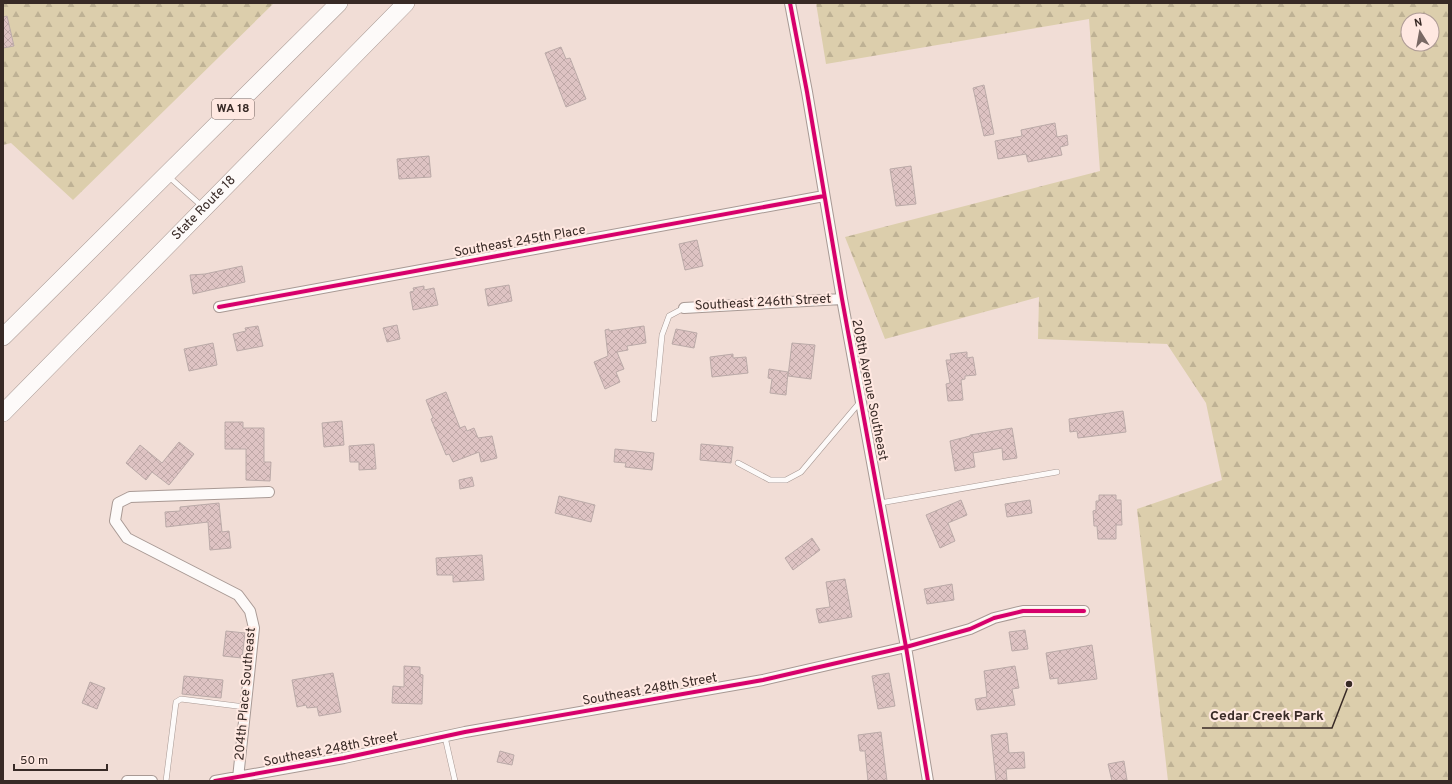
<svg xmlns="http://www.w3.org/2000/svg" width="1452" height="784" font-family="Overpass,sans-serif">
  <defs>
    <pattern id="forest-firs" width="22" height="20" patternUnits="userSpaceOnUse"><rect width="22" height="20" fill="#dcceac"/><path d="M5 1l3.5 6h-7zM16 11l3.5 6h-7z" fill="#beb194"/></pattern>
    <pattern id="building-cross-hatch" width="8" height="8" patternUnits="userSpaceOnUse"><rect width="8" height="8" fill="#dec3c3"/><path d="M0 0l8 8M0 8l8-8" fill="none" stroke="#bfa8a7"/></pattern>
  </defs>
  <rect width="100%" height="100%" fill="#f1ddd6"/>
  <path fill="url(#forest-firs)" fill-rule="evenodd" d="M3,3H274L73,200L11,143L3,145Z
    M816,3H1449V781H1168L1137,509L1222,480L1206,403L1167,344L1038,339L1039,297L885,339L845,237L1100,171L1089,19L826,64ZM1408,20H1432V44H1408Z"/>
  <path fill="url(#building-cross-hatch)" stroke="#bbaaa8" d="M7,16L14,46L3,48V17Z
    M561,47L566,59L570,58L586,99L566,107L545,53Z
    M984,85L994,134L984,136L973,88Z
    M1055,123L1057,137L1067,135L1068,145L1060,147L1062,155L1028,162L1026,154L998,159L995,141L1022,136L1021,130Z
    M429,156L431,177L399,179L397,159Z
    M911,166L916,204L896,206L890,169Z
    M697,240L703,266L685,270L679,244Z
    M242,266L245,282L193,294L190,275L205,274Z
    M509,285L512,301L488,306L485,289Z
    M424,286V290L434,288L438,305L413,310L410,292L414,291L413,288Z
    M397,325L400,339L387,342L383,328Z
    M258,326L263,346L237,351L233,334L246,331L245,328Z
    M644,326L646,343L627,346L628,350L617,352L624,369L616,372L620,382L605,389L594,362L608,356L605,330L609,329V331Z
    M676,329L697,333L694,348L672,344Z
    M213,343L217,365L189,371L184,349Z
    M792,343L815,345L811,379L788,376Z
    M967,352V358L973,357L976,375L965,376V379L961,380L963,400L948,401L946,384L950,383L946,360H951L950,354Z
    M733,354V358L746,357L748,373L712,377L710,357Z
    M769,369L788,372L786,395L770,393L772,379L768,378Z
    M446,392L460,428L465,426L467,431L474,428L478,438L492,436L497,458L481,462L479,452L453,462L449,454L446,455L431,419L433,418L426,400Z
    M1123,411L1126,432L1078,438L1077,431L1070,432L1069,419Z
    M342,421L344,445L324,447L322,423Z
    M225,422H243V428H264V462H271L270,481L246,480V449H225Z
    M1012,428L1017,458L1003,460L1002,448L973,453L975,467L955,471L950,441L970,436V435Z
    M179,442L194,454L169,485L152,472L146,480L126,463L140,445L162,463Z
    M374,444L376,469L359,470V462H350L349,446Z
    M701,444L733,447L731,463L700,460Z
    M615,449L654,453L652,470L625,467L626,463L614,462Z
    M472,477L474,486L460,489L459,480Z
    M1099,495H1116V500H1121L1122,525H1116V539H1098L1097,526H1094L1093,511L1096,510V501H1099Z
    M559,496L595,505L591,522L555,513Z
    M961,500L967,515L948,523L955,541L940,548L926,515Z
    M1030,500L1032,513L1007,517L1005,504Z
    M219,503L222,532L229,531L231,548L210,550L208,522L166,527L165,512L180,511V507Z
    M812,538L820,550L793,570L785,558Z
    M482,555L484,580L453,582V575H437L436,558Z
    M845,579L852,617L819,623L816,609L830,607L826,582Z
    M952,584L954,600L927,604L924,589Z
    M1025,630L1028,649L1012,651L1009,632Z
    M226,631L245,633L242,658L223,656Z
    M1092,645L1097,679L1058,684V678L1050,679L1046,653Z
    M404,666L420,667V674L423,675L422,704L392,703L393,686L404,687Z
    M1015,666L1019,688L1012,689L1015,705L977,710L975,699L987,697L984,671Z
    M333,673L341,712L319,716L317,707L307,708L306,705L297,707L292,680Z
    M889,673L895,706L878,709L872,676Z
    M184,676L223,680L221,698L182,694Z
    M90,682L105,688L97,709L82,703Z
    M881,732L887,781H868L865,751H860L858,735Z
    M1007,733L1009,753L1024,752L1025,768L1006,769L1007,781H996L991,735Z
    M500,751L514,755L512,765L497,762Z
    M1124,761L1127,780L1112,781L1108,764Z"/>
  <g fill="none" stroke-linecap="round" stroke-linejoin="round">
    <g stroke="#a89994" stroke-width="6">
      <path id="service" d="M168,176L203,207
        M654,419L662,335L669,316L684,308
        M738,463L770,480H786L801,472L860,402
        M880,503L1057,472
        M445,737L455,781
        M166,781L176,702L181,699L245,707"/>
    </g>
    <g stroke="#a89994" stroke-width="12">
      <path id="minor" d="M790,3L807,92L842,299L906,647L928,781
        M219,307L824,196
        M684,308L842,299
        M238,778L254,628L250,611L238,595L127,538L115,521L118,503L130,497L269,492
        M127,781H152
        M215,781L344,758L465,732L763,680L906,647L970,629L994,618L1023,611H1084"/>
    </g>
    <g stroke="#a89994" stroke-width="18">
      <g id="motorway">
        <path d="M3,337L339,3"/>
        <path id="s1" d="M3,413L406,3"/>
      </g>
    </g>
    <use href="#service" stroke="#fdfaf9" stroke-width="5"/>
    <use href="#minor" stroke="#fdfaf9" stroke-width="10"/>
    <use href="#motorway" stroke="#fdfaf9" stroke-width="17"/>
    <g stroke="#ffe8e1" stroke-width="6">
      <path id="cycleway" d="M790,3L807,92L842,299L906,647L928,781
        M219,307L824,196
        M215,781L344,758L465,732L763,680L906,647L970,629L994,618L1023,611H1084"/>
    </g>
    <use href="#cycleway" stroke="#d6006c" stroke-width="4"/>
  </g>
  <g text-anchor="middle" dominant-baseline="central" stroke-width="4" stroke-linejoin="round" paint-order="stroke">
    <rect fill="#ffe8e1" stroke="#74635e" stroke-width="1" x="212" y="99" width="42" height="20" rx="3"/>
    <g font-size="12" font-weight="bold" fill="#382a26">
      <text x="233" y="109">WA 18</text>
    </g>
    <g font-size="13" fill="#382a26" stroke="#ffe8e1">
      <text stroke="none"><textPath href="#s1" startOffset="287">State Route 18</textPath></text>
      <text transform="translate(520 242) rotate(-10)">Southeast 245th Place</text>
      <text transform="translate(763 303) rotate(-3)">Southeast 246th Street</text>
      <text transform="translate(869 390) rotate(79)">208th Avenue Southeast</text>
      <text transform="translate(650 690) rotate(-10)">Southeast 248th Street</text>
      <text transform="translate(246 694) rotate(-85)">204th Place Southeast</text>
      <text transform="translate(331 750) rotate(-11)">Southeast 248th Street</text>
    </g>
  </g>
  <path fill="none" stroke="#382a26" stroke-width="1.5" d="M1349 684L1332 728H1202"/>
  <circle fill="#382a26" stroke="#ffe8e1" stroke-width="1.5" cx="1349" cy="684" r="4"/>
  <g font-size="14" text-anchor="middle" font-weight="bold" fill="#382a26" stroke="#ffe8e1" stroke-width="4" stroke-linejoin="round" paint-order="stroke">
    <text x="1267" y="720">Cedar Creek Park</text>
  </g>
  <rect width="1452" height="784" fill="none" stroke="#382a26" stroke-width="8"/>
  <g transform="translate(1420 32) rotate(349)"><circle r="19" fill="#ffe8e1" stroke="#af9c96"/>
  <path d="M0-3L7 15L0 10L-7 15Z" fill="#796964"/>
  <text y="-6" font-size="11" font-weight="bold" text-anchor="middle" fill="#382a26">N</text>
  </g>
  <path d="M14 764v6h93v-6" fill="none" stroke="#382a26" stroke-width="2"/>
  <text x="20" y="764" font-size="12" fill="#382a26" stroke="#ffe8e1" stroke-width="3" paint-order="stroke">50 m</text>
</svg>
